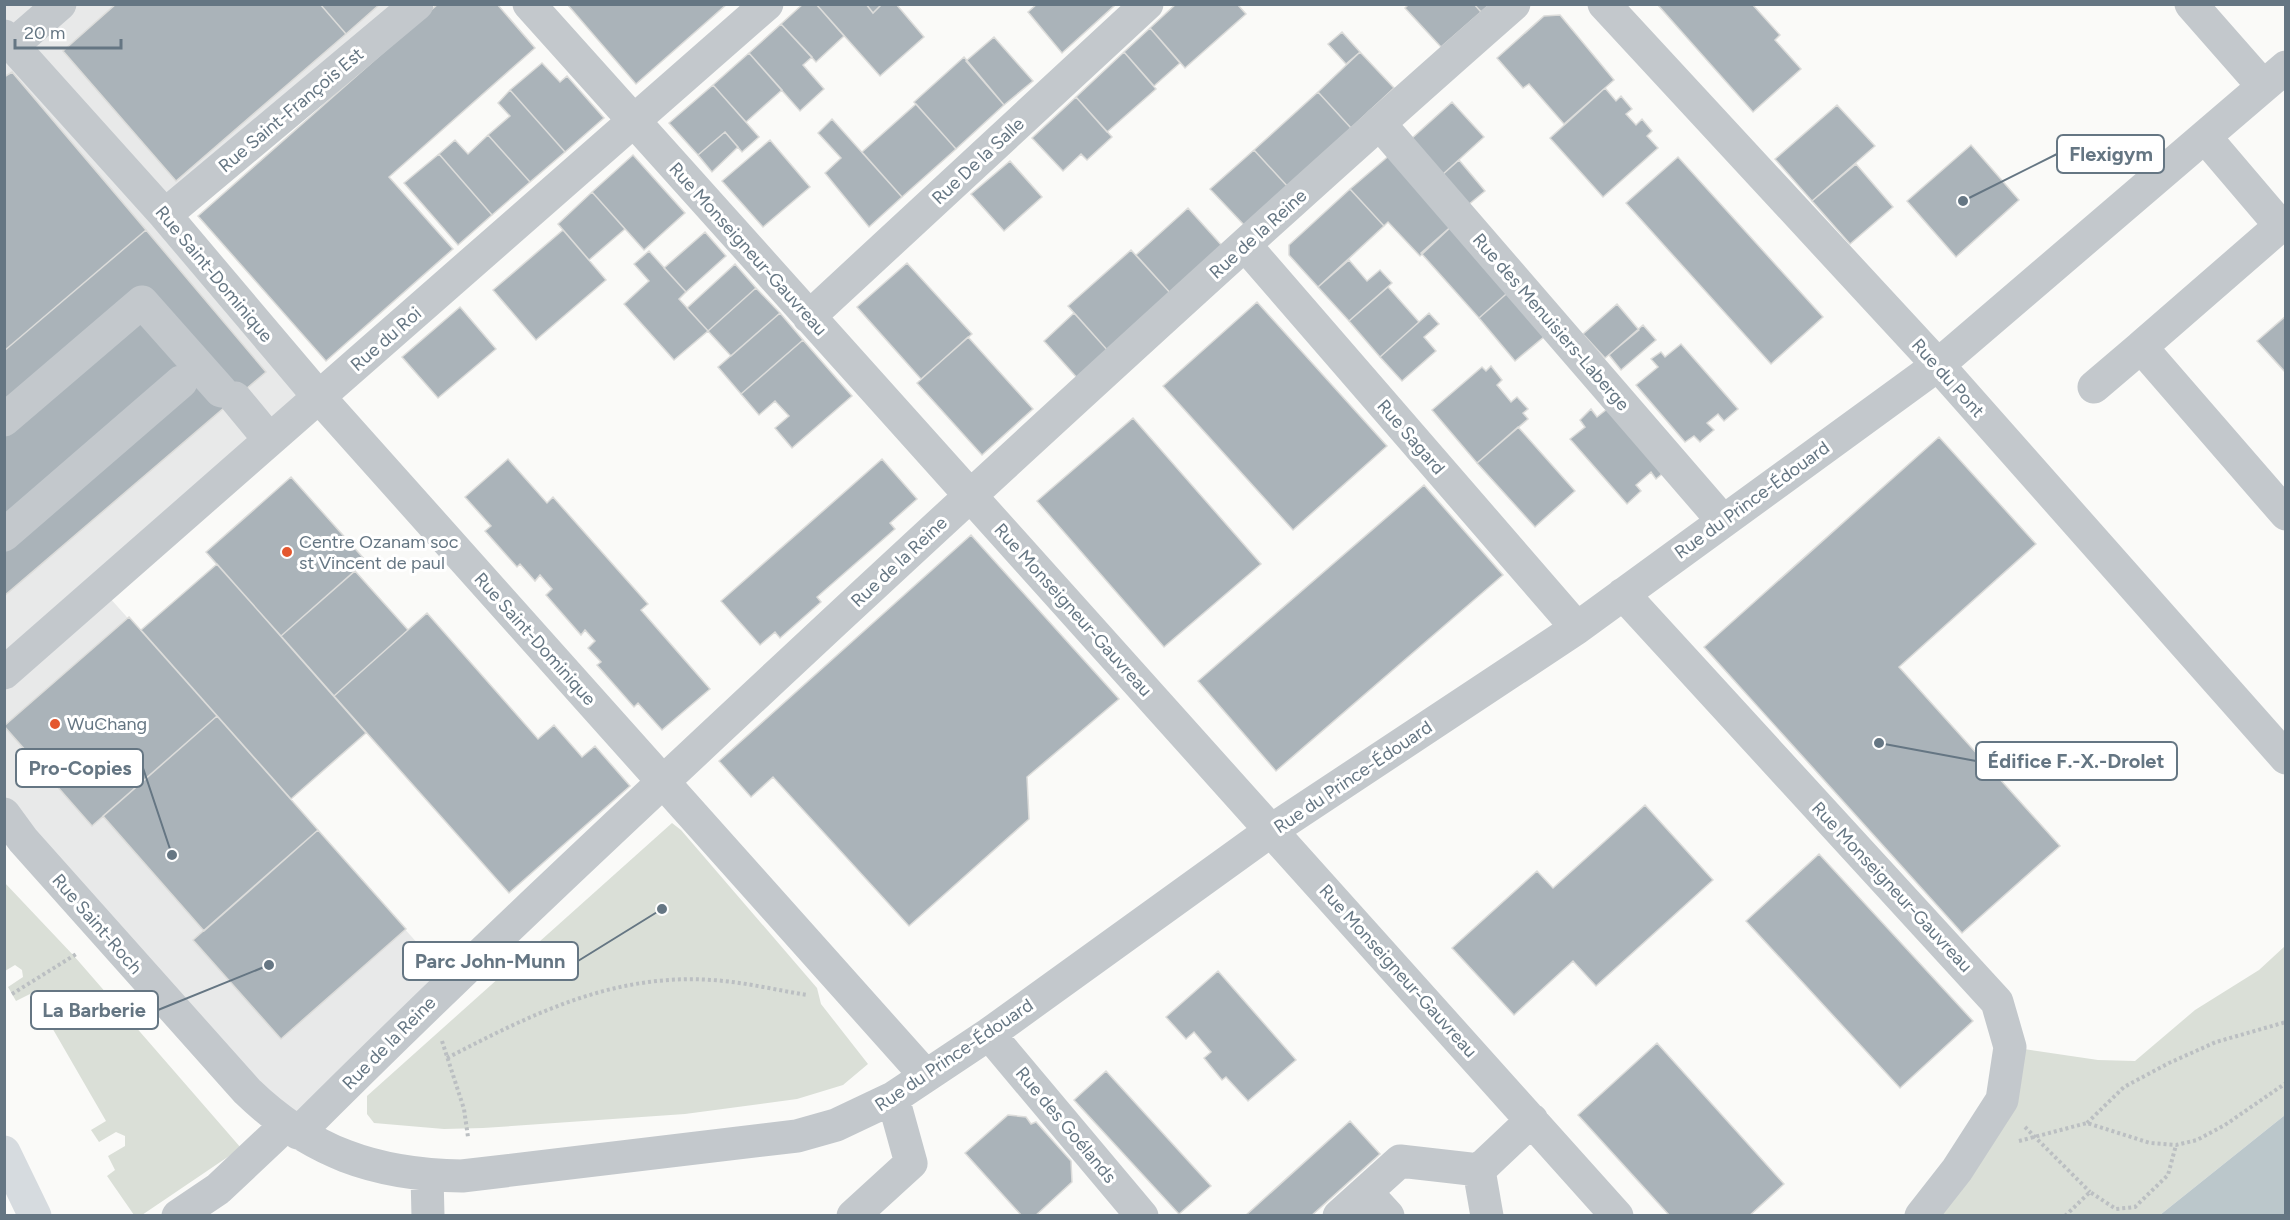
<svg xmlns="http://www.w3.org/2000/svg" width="2290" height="1220" font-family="Figtree,sans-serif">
  <rect width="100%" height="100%" fill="#fafaf8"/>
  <path fill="#e8e9e9" d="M4,5H417L165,215L319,397L101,588L452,982L298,1133L5,814Z"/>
  <path fill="#dadfd7" d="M672,823L681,830L817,988L821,1004L868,1064L843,1085L797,1099L685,1114L483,1128L444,1129L374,1123L367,1114V1096Z
    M4,882L74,956L241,1148L142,1215H134L107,1176L115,1170L108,1156L125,1146V1136L116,1132L99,1142L91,1130L106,1121L32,993L16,1001L8,987L23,977L22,970L15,965L5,971Z
    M2285,946V1115L2160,1215L1921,1216L1957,1170L2010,1047L2098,1060L2135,1061L2195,1010L2259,970Z"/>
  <path fill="#bbc7cb" d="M2285,1115V1215H2160Z"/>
  <path fill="#aab3b9" stroke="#dcdcda" stroke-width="1.5" d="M116,4H320L346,34L176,181L63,51Z
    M320,4H380L346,34Z
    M438,4H497L535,48L389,177L453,249L326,361L198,216Z
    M567,4H727L636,84Z
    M803,4H816L844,36L816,62L781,24Z
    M816,4H866L873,13L882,4H896L924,37L880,76Z
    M866,4H882L873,13Z
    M1037,4H1113L1114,6L1062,53L1028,12Z
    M1176,4H1237L1246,14L1185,68L1150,28Z
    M1409,4H1474L1481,12L1441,47L1405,8Z
    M1474,4H1490L1481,12Z
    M1657,4H1752L1780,35L1775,40L1801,69L1753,112Z
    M1560,15L1614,80L1564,124L1529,84L1523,88L1497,58L1544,16Z
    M781,24L812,57L803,65L824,89L800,111L749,53Z
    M1150,28L1180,63L1154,86L1124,52Z
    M1342,32L1360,52L1346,64L1328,44Z
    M994,37L1033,81L1004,105L966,61Z
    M1124,52L1156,89L1107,132L1076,97Z
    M1360,52L1394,88L1351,128L1318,92Z
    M749,53L782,90L746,122L713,85Z
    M964,57L1004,105L956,149L914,102Z
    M542,63L560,82L567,76L604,118L565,152L510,90Z
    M12,72L146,230L4,351V77Z
    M713,85L759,137L742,152L725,132L698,155L669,123Z
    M1605,88L1616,101L1621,96L1632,109L1626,114L1636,125L1642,119L1652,131L1647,136L1658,148L1603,197L1550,138Z
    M510,90L565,152L530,182L488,135L510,116L498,103Z
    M1318,92L1351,128L1288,187L1254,150Z
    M1076,97L1112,137L1087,160L1081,154L1063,171L1032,138Z
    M1452,102L1484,137L1442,175L1410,140Z
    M916,104L956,149L902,197L862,152Z
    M1837,105L1875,146L1812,201L1775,159Z
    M832,119L902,197L869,227L825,173L841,158L818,133Z
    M725,132L738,147L712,172L698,155Z
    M488,135L530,182L492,215L439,154L455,140L468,154Z
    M770,140L810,187L763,227L722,181Z
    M1971,145L2019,200L1956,257L1907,201Z
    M1254,150L1288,187L1245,226L1210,189Z
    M439,154L492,215L458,245L404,183Z
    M1391,154L1455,223L1420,256L1388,222L1384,226L1350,189Z
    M633,155L685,213L644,250L592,192Z
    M1678,157L1823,317L1771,364L1626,203Z
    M1459,160L1485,191L1468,205L1442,175Z
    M1010,161L1042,197L1004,231L971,194Z
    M1856,164L1893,207L1850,244L1812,201Z
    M1350,189L1384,226L1318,287L1289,255V245Z
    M592,192L625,229L589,260L558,224Z
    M1188,208L1224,248L1172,295L1136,255Z
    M1455,223L1513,288L1479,318L1421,253Z
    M146,230L266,372L4,596V351Z
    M563,230L606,280L536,340L493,290Z
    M705,232L726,256L686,292L664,268Z
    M1131,250L1172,295L1109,352L1068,306Z
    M649,251L686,292L679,299L708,331L674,360L624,304L649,281L634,264Z
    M1349,260L1367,281L1380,270L1392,283L1349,321L1318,287Z
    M907,263L972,334L921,379L857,307Z
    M735,264L756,288L708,331L687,308Z
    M1388,287L1419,322L1380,357L1349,321Z
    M756,288L780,313L731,356L708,331Z
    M1513,288L1551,331L1515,361L1479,318Z
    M1257,302L1387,446L1293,530L1163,386Z
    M1617,304L1639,330L1605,358L1583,334Z
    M460,307L496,349L438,398L402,357Z
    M780,313L803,340L741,394L718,367Z
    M1074,313L1109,352L1079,380L1044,341Z
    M1429,313L1439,324L1424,337L1436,351L1402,381L1380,357Z
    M2286,316V373L2257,341Z
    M1643,325L1656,340L1621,370L1609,355Z
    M968,337L1033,409L982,455L917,383Z
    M803,340L852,396L792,448L775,428L789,416L775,401L759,415L741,394Z
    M1681,344L1738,409L1724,421L1718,414L1707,423L1714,430L1700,442L1694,436L1685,442L1636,385L1658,367L1651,359L1661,352L1665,357Z
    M1491,366L1502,380L1497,385L1511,402L1517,397L1528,409L1523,413L1528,419L1477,463L1432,410L1482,367L1486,371Z
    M1616,402L1668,469L1656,479L1651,472L1636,485L1641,491L1627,504L1570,439L1585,427L1580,420L1591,409L1597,417Z
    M1133,418L1261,564L1164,647L1037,501Z
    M1518,427L1575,491L1535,527L1477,463Z
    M1939,437L2036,544L1899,667L2060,846L1962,933L1704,647Z
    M508,459L547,503L553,497L648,604L641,610L710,689L662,730L638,703L634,707L597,665L601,662L588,648L595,641L585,630L581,635L546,595L552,589L540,575L535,581L520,564L517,567L485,531L491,526L465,497Z
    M882,459L917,499L890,523L895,529L817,597L821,602L780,638L775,632L760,645L721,601Z
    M291,477L366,561L281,636L206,552Z
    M1424,485L1503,575L1276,771L1198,681Z
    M971,535L1119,699L1027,777L1029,819L909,926L773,777L751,797L719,761Z
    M217,564L366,733L291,799L141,630Z
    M355,571L408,630L334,696L281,636Z
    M427,613L538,739L554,725L582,757L595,746L630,786L509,893L334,696Z
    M129,617L217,716L92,826L4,726Z
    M217,716L318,830L204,931L103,816Z
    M1645,805L1713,880L1596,986L1573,961L1514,1015L1452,948L1537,871L1553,888Z
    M318,830L406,929L281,1039L193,940Z
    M1819,854L1973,1021L1900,1088L1746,921Z
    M1218,971L1296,1060L1248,1101L1226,1077L1222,1080L1204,1058L1211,1052L1194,1032L1186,1039L1166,1017Z
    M1657,1043L1784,1184L1749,1216H1670L1578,1115Z
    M1106,1071L1211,1186L1179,1214L1074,1100Z
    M1008,1115L1026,1117L1031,1124L1036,1122L1071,1161L1072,1182L1035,1216H1022L965,1153Z
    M1350,1121L1380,1154L1311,1216H1245Z"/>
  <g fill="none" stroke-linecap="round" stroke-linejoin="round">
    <path stroke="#bbbfc2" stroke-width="4" stroke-dasharray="3 3" stroke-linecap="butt" d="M12,994L78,953
      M442,1041L464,1109L468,1137
      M447,1058C532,1014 614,973 712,980C744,982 776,990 807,995
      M2087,1123L2124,1087L2169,1063L2216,1042L2286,1022
      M2025,1127L2090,1192
      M2019,1141L2087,1123L2150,1143L2176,1145L2197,1140L2225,1125L2286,1083
      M2065,1216L2090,1192L2116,1209L2135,1207L2168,1175L2176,1145"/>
    <path stroke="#c3c8cc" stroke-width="33" d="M529,4L1617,1216
      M1604,4L1938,365L2286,758
      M2191,4L2263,86
      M4,36L165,215L319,397L926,1076
      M13,45L60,4
      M1379,123L1723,521
      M2205,137L2280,225
      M165,215L417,4
      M1245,245L1577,628
      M809,317L1147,4
      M2141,347L2286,221
      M2094,387L2141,347L2286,514
      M235,398L269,439
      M4,420L142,302L221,391
      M4,535L181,382
      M1623,594L1997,1002L2010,1047L2002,1100L1957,1170L1921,1216
      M4,673L767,4
      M4,814L23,840L247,1091C310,1152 375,1175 462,1176L797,1136L836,1125L893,1098L989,1034L1272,830L1577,628L1938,365L2286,67
      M989,1034L1142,1216
      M298,1133C473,958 654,790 835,621C1059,413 1284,206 1514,4
      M1479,1170L1487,1216
      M427,1176L428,1216
      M1366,1192L1388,1216
      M178,1216L218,1189L286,1125
      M853,1216L911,1163L893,1098
      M1339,1216L1400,1161L1479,1170L1532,1120"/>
    <path stroke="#d6dbdf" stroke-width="33" d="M4,1152L35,1216"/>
  </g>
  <g fill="#e4572e" stroke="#fff" stroke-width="2">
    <circle cx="287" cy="552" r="6"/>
    <circle cx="55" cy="724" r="6"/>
  </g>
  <g text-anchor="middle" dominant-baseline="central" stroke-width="6" stroke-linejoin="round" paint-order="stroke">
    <g font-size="18" fill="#657683" stroke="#fff">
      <text transform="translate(291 110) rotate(-40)">Rue Saint-François Est</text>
      <text transform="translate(978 161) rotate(-43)">Rue De la Salle</text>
      <text transform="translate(1258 234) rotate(-42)">Rue de la Reine</text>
      <text transform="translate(748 249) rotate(48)">Rue Monseigneur-Gauvreau</text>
      <text transform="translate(214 274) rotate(50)">Rue Saint-Dominique</text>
      <text transform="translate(1551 322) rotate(49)">Rue des Menuisiers-Laberge</text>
      <text transform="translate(386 339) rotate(-41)">Rue du Roi</text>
      <text transform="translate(1948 378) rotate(48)">Rue du Pont</text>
      <text transform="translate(1411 437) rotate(49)">Rue Sagard</text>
      <text transform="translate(1752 500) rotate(-36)">Rue du Prince-Édouard</text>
      <text transform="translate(899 562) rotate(-43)">Rue de la Reine</text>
      <text transform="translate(1073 610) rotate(48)">Rue Monseigneur-Gauvreau</text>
      <text transform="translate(535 639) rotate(48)">Rue Saint-Dominique</text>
      <text transform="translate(1353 777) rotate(-34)">Rue du Prince-Édouard</text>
      <text transform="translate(1892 887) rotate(47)">Rue Monseigneur-Gauvreau</text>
      <text transform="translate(97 924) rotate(49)">Rue Saint-Roch</text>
      <text transform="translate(1398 971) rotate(48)">Rue Monseigneur-Gauvreau</text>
      <text transform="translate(389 1043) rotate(-45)">Rue de la Reine</text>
      <text transform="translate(954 1055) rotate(-34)">Rue du Prince-Édouard</text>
      <text transform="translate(1066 1125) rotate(50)">Rue des Goélands</text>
    </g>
    <g font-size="18" fill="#657683" stroke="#fff" text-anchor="start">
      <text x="299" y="542">Centre Ozanam soc<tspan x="299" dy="21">st Vincent de paul</tspan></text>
      <text x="67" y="724">WuChang</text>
    </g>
  </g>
  <path fill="none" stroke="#657683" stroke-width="2" d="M1963 201L2057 154M1879 743L1976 761M172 855L143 768M662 909L578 961M269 965L158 1010"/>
  <g fill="#657683" stroke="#fff" stroke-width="2">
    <circle cx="1963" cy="201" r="6"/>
    <circle cx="1879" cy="743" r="6"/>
    <circle cx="172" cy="855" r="6"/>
    <circle cx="662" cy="909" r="6"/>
    <circle cx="269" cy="965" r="6"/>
  </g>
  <g fill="#fff" stroke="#657683" stroke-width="2">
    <rect x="2057" y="135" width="107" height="38" rx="6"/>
    <rect x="1976" y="742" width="201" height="38" rx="6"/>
    <rect x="16" y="749" width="127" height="38" rx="6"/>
    <rect x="403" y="942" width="175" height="38" rx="6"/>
    <rect x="31" y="991" width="127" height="38" rx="6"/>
  </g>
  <g font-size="20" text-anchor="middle" font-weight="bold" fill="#657683">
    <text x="2111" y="161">Flexigym</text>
    <text x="2076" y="768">Édifice F.-X.-Drolet</text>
    <text x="80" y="775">Pro-Copies</text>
    <text x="490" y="968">Parc John-Munn</text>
    <text x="94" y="1017">La Barberie</text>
  </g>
  <rect width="2290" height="1220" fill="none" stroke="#657683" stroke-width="12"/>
  <path d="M15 39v9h106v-9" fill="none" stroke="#657683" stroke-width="3"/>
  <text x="24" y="39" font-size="18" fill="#657683" stroke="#ffffff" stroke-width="4.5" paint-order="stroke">20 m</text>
</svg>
